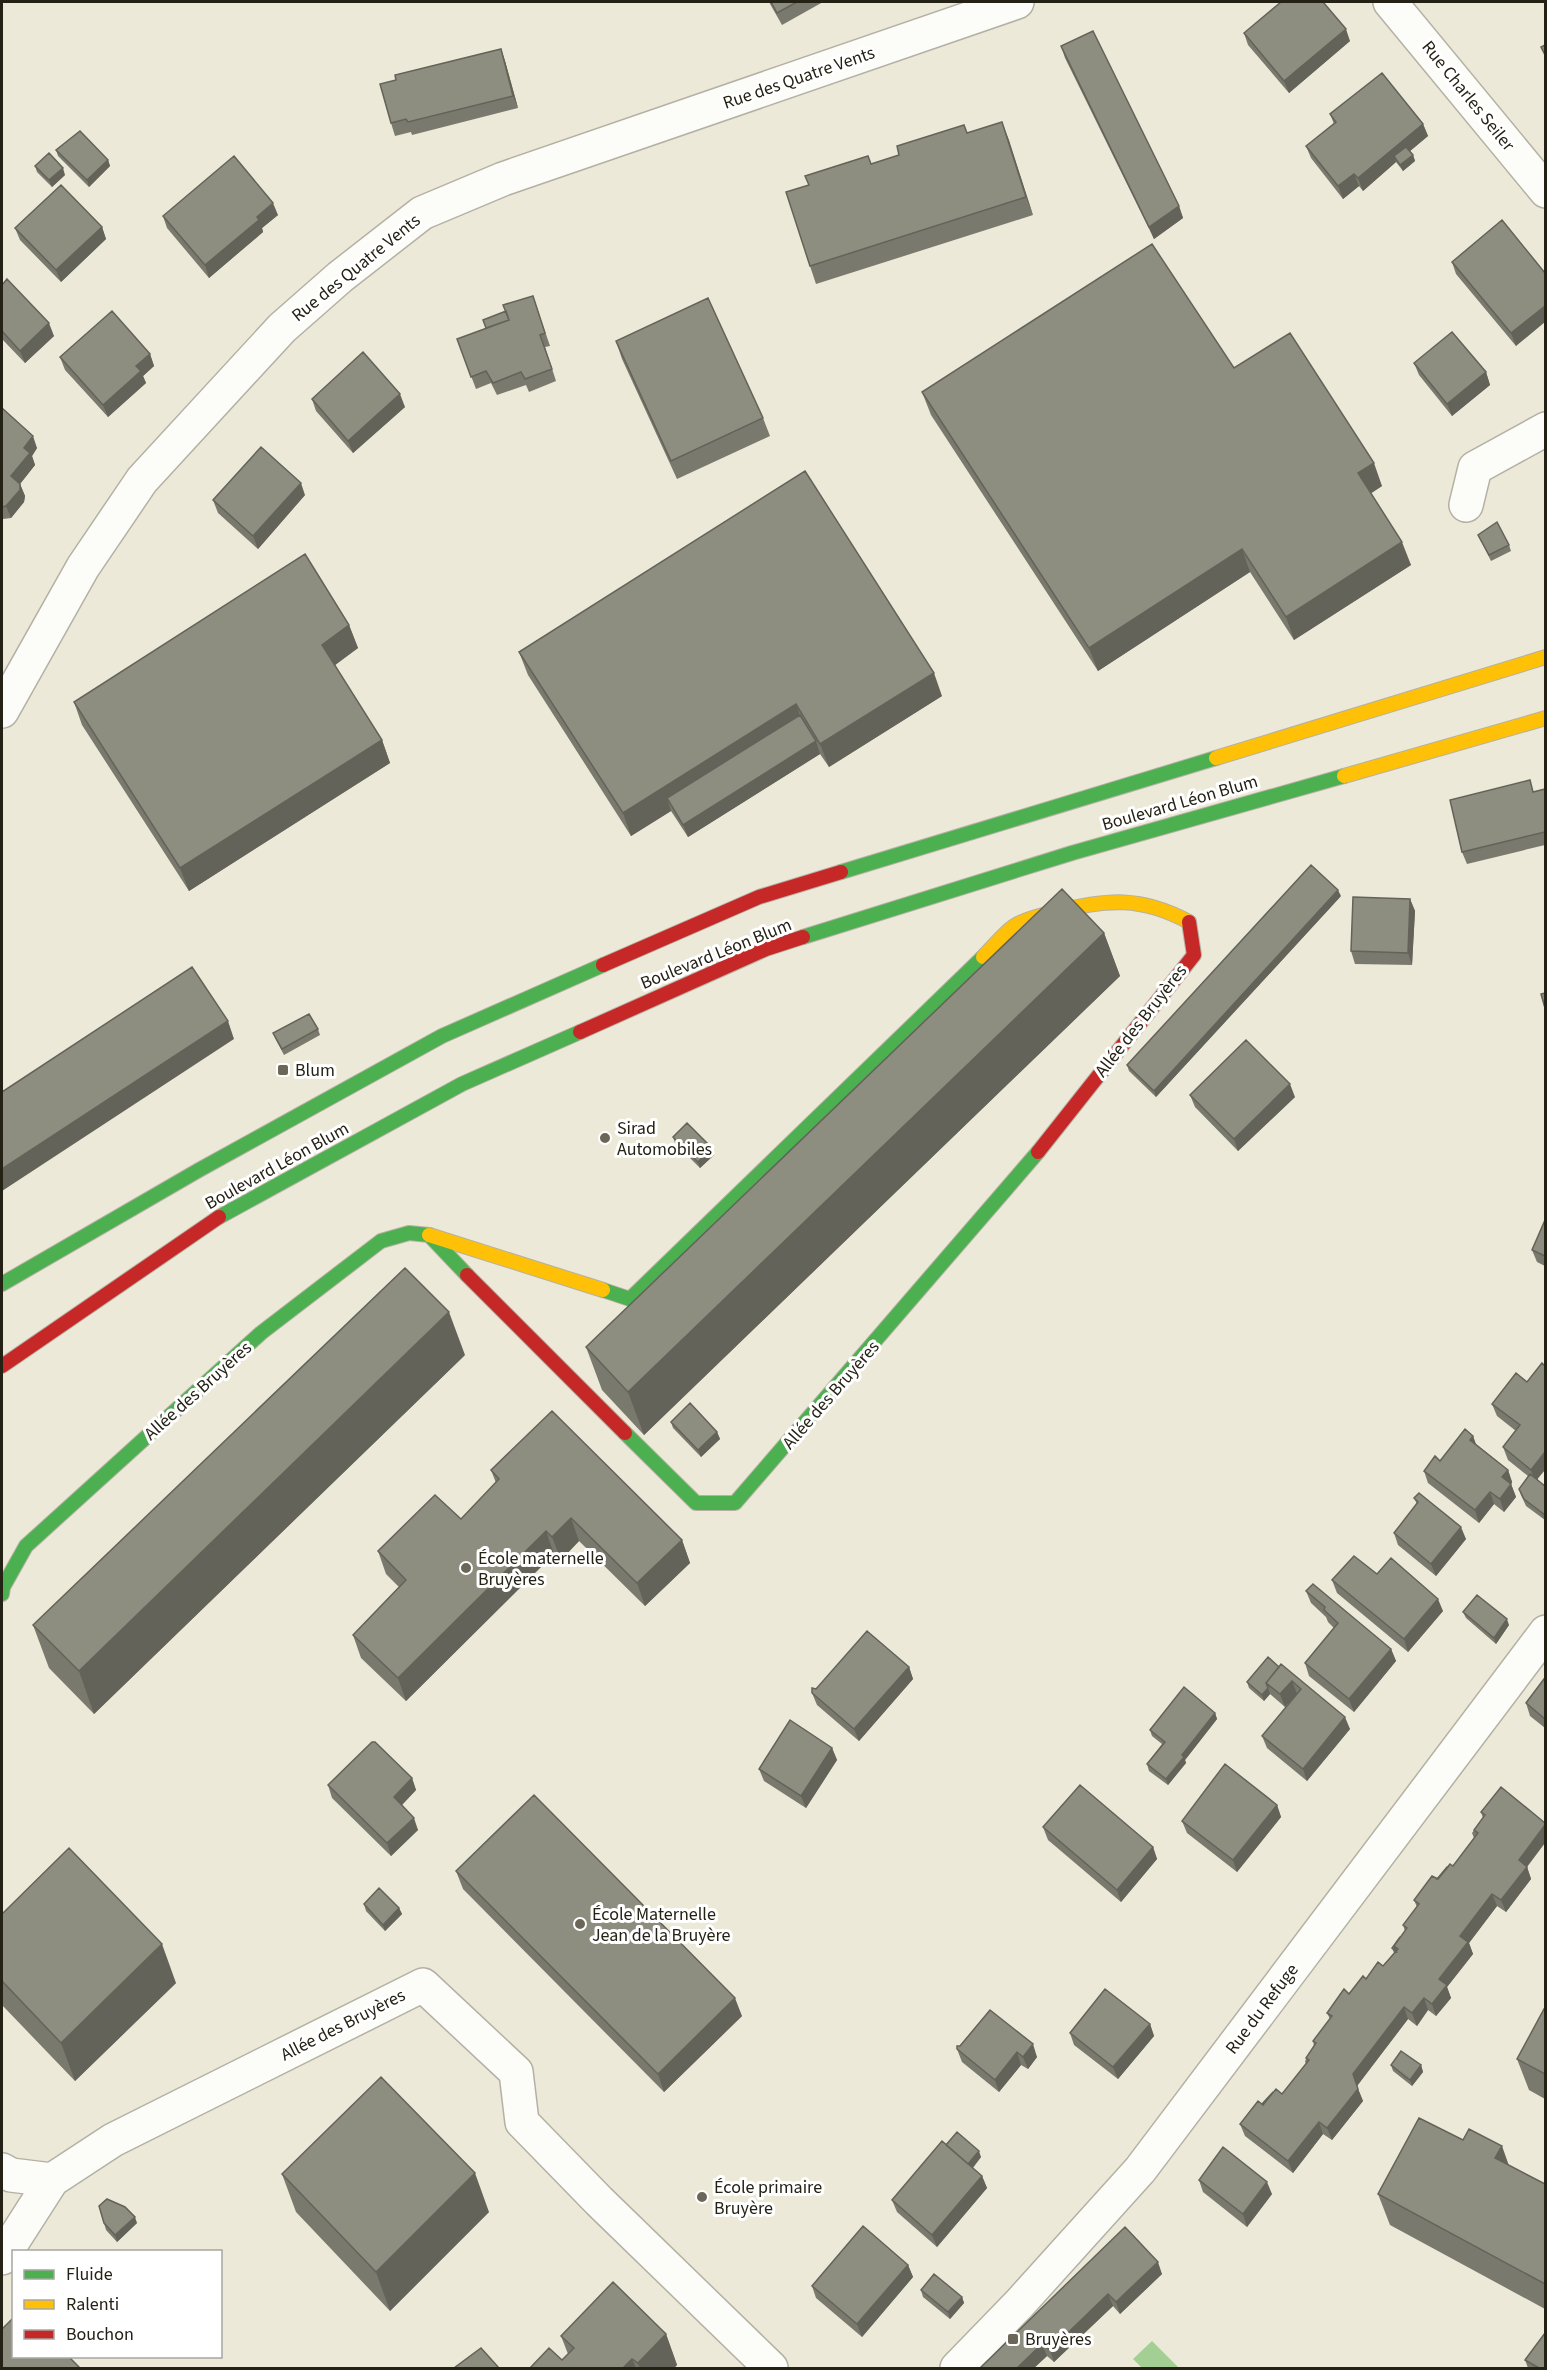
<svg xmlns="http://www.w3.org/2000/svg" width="1547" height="2370" font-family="'Source Sans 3',sans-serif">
  <rect width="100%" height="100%" fill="#ede9d8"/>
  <path fill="#a3cf95" d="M1152,2341L1179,2368H1142L1133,2359Z"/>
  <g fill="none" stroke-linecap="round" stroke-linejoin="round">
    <g stroke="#b4b1a4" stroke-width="36">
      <path id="street" d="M1390,2L1546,191
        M1466,505L1475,468L1546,429
        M2,711L83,567L142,480L282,328L340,277L422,213L503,179L1017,2
        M2,2170L11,2175L52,2180L113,2140L423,1985L516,2072L522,2122L599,2201L771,2368
        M2,2258L52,2180
        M957,2368L1020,2303L1140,2170L1546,1632"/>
    </g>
    <g stroke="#b4b1a4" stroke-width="16">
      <path id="fast" d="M841,872L1216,758
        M803,937L1072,853L1344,776
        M219,1217L462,1084L580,1032
        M2,1284L199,1170L442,1036L603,965
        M603,1290L630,1299L983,957
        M625,1433L696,1503H735L1038,1152
        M2,1594L3,1587L26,1546L261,1333L381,1241L409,1233L429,1235L467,1275"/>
    </g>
    <g stroke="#b4b1a4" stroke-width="16">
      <path id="slow" d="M1216,758L1546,657
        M1344,776L1546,718
        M983,957C992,948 1008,928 1020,923C1030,918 1044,915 1055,912C1107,899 1141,896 1189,922
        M429,1235L603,1290"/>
    </g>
    <g stroke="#b4b1a4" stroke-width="16">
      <path id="jam" d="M603,965L759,897L841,872
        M580,1032L766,949L803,937
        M1038,1152L1194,955L1189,922
        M467,1275L625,1433
        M2,1366L219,1217"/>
    </g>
    <use href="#street" stroke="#fcfcf9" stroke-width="33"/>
    <use href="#fast" stroke="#4caf50" stroke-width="14"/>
    <use href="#slow" stroke="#ffc107" stroke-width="14"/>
    <use href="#jam" stroke="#c62828" stroke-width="14"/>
  </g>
  <path fill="#79796e" d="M769,2H823L782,25Z
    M1244,33L1350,41L1289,93L1248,45Z
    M1061,46L1179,206L1183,218L1154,239L1065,58Z
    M501,49L505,61L518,108L412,135L411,132L395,136L391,123L396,80Z
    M1330,114L1423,124L1428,136L1410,151L1413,155L1415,161L1403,171L1396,162L1363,191L1359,186L1343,199L1311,158L1306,146L1334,124Z
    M1002,122L1033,215L816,284L810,266L809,185Z
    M56,150L108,160L110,166L89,187L58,156Z
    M35,166L65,175L52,187L37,172Z
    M278,215L262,228L263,232L209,278L167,228L163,216Z
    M102,227L106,239L61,282L20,240L15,228Z
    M1452,262L1545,273L1516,346L1456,274Z
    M2,285L54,336L25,363L2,339Z
    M533,296L550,346L545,347L556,381L529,392L526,385L497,395L491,383L476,389L457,339L486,328L506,311Z
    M616,341L763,418L770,436L677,479L622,359Z
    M150,354L154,366L143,376L146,383L108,417L65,370L60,357Z
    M1414,363L1486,372L1490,385L1452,416L1419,375Z
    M1234,368L1382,486L1371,493L1411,565L1294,640L1250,572L1098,671L931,415L922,392Z
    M312,399L405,407L353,453L316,411Z
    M2,408L37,448L32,456L35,465L20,484L25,496L24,502L11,518L3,519L2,518Z
    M305,495L258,549L218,513L213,500Z
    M1478,535L1509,545L1511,551L1491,561Z
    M349,625L358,648L334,665L382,740L390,763L189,891L82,725L74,702Z
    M519,652L942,696L829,767L820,754L688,837L671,811L631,836L528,675Z
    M1545,789V845L1467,864L1462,852Z
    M1341,896L1156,1097L1129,1071L1127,1065Z
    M1410,899L1415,911L1412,965L1355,964L1351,951Z
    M1104,933L1120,976L644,1435L602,1390L586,1347Z
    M318,1029L320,1035L284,1055L276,1040L273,1033Z
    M1190,1095L1295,1097L1238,1151L1195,1107Z
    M673,1137L714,1155L700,1168L675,1143Z
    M1545,1220V1266L1537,1262L1532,1250Z
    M465,1355L94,1714L49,1668L33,1625Z
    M1516,1373L1538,1480L1545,1486V1520L1526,1506L1521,1495L1519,1489L1528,1476L1508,1460L1503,1447L1516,1431L1497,1416L1492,1404Z
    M671,1422L717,1432L720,1439L701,1457L673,1428Z
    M1473,1436L1476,1444L1508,1470L1512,1482L1511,1484L1516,1497L1504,1512L1494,1504L1479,1523L1428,1483L1424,1471L1440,1461Z
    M491,1470L682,1540L690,1563L645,1606L579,1541L561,1560L554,1554L406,1701L361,1658L353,1635L399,1587L386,1574L378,1551L461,1519L496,1483Z
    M1414,1498L1466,1539L1436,1576L1398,1545L1394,1533L1417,1504Z
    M1377,1574L1443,1611L1408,1652L1337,1593L1332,1580Z
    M1306,1591L1391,1649L1396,1661L1354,1712L1309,1676L1305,1663L1334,1628L1328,1622L1326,1617L1311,1603Z
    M1463,1612L1509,1625L1496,1644L1466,1618Z
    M1268,1657L1350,1729L1307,1781L1267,1748L1262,1736L1297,1694L1285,1707L1270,1694L1264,1701L1249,1688L1247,1682Z
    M909,1667L913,1679L859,1741L817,1705L812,1693L816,1689Z
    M1545,1680V1728L1530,1716L1526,1703Z
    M1215,1713L1217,1719L1185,1760L1186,1763L1168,1785L1149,1771L1147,1764L1162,1744L1152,1736L1150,1730Z
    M832,1748L837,1760L806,1808L764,1781L759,1769Z
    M412,1778L416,1790L402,1805L418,1830L391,1856L332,1798L328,1785Z
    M1501,1787L1531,1879L1506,1912L1497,1906L1469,1943L1473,1954L1447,1987L1451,1998L1436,2016L1428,2010L1417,2026L1408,2019L1357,2086L1363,2101L1332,2140L1323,2134L1293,2173L1245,2136L1240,2124L1262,2104L1282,2094L1306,2064L1305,2061L1314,2046L1313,2041L1330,2019L1327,2013L1349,1993L1383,1966L1394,1953L1392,1948L1405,1931L1403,1925L1417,1907L1414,1900L1453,1866L1474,1838L1472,1833L1483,1818L1481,1812Z
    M1277,1805L1281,1817L1237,1872L1187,1833L1182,1821Z
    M1043,1827L1153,1847L1157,1859L1121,1902L1048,1840Z
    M456,1871L742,2016L664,2092L463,1889Z
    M364,1904L399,1908L402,1914L385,1931L366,1911Z
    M2,1914L176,1983L75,2081L2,2005Z
    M990,2010L1037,2057L1028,2069L1021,2065L999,2092L962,2062L957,2049Z
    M1545,2010V2099L1529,2090L1517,2059Z
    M1150,2024L1154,2036L1118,2079L1074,2045L1070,2033Z
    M1391,2065H1421L1423,2072L1412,2086L1393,2071Z
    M946,2145L981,2157L973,2168L982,2176L987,2188L937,2247L897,2212L892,2200Z
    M1509,2165L1545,2184V2309L1390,2225L1378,2194Z
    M282,2174L489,2212L390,2311L296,2212Z
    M1199,2180L1272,2194L1247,2227L1203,2192Z
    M104,2223H137L117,2242L106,2230Z
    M1125,2227L1162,2274L1120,2314L1113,2306L1054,2362L1047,2356L1034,2368H980Z
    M908,2265L913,2277L862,2337L816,2298L812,2286Z
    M921,2290L962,2297L964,2303L950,2319L923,2297Z
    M666,2334L677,2365L674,2368H530L562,2360L568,2354L561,2336Z
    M1525,2360L1545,2368H1528Z"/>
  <path fill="#63635a" d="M1346,29L1350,41L1289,93L1284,81Z
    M501,49L505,61L518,108L513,96Z
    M1002,122L1009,140L1033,215L1026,197Z
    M1423,124L1428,136L1398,161L1394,156L1396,162L1363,191L1358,178Z
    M1413,155L1415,161L1403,171L1400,165Z
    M108,160L110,166L89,187L87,180Z
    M63,168L65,175L52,187L49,180Z
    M1354,174L1359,186L1343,199L1338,186Z
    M273,203L278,215L262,228L263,232L209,278L205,265L257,217Z
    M1179,206L1183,218L1154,239L1149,227Z
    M102,227L106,239L61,282L56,270Z
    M1545,306V322L1516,346L1511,333Z
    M49,323L54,336L25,363L20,351Z
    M150,354L154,366L143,376L146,383L108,417L103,405L136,366Z
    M1486,372L1490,385L1452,416L1447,404Z
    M400,394L405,407L353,453L348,441Z
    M33,436L37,448L32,456L35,465L16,489L11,476L24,448Z
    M1374,463L1382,486L1367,496L1358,473Z
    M301,483L305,495L258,549L253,536Z
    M20,484L25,496L24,502L11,518L6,506Z
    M1402,542L1411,565L1294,640L1286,617Z
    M1242,549L1250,572L1098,671L1089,648Z
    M349,625L358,648L330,669L322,645Z
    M934,673L942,696L829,767L820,744Z
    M796,704L804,727L667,798L671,811L631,836L623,813Z
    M382,740L390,763L189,891L180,868Z
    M816,741L820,754L688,837L683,825Z
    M1338,890L1341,896L1156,1097L1154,1091Z
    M1410,899L1415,911L1412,965L1408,953Z
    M1104,933L1120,976L644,1435L628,1392Z
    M228,1021L234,1039L2,1191V1169Z
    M1290,1084L1295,1097L1238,1151L1234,1139Z
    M712,1148L714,1155L700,1168L698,1162Z
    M449,1312L465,1355L94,1714L79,1671Z
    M717,1432L720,1439L701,1457L698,1450Z
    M1473,1436L1477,1448L1470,1440Z
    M1545,1452V1470L1535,1482L1531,1470Z
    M1508,1470L1512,1482L1507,1489L1502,1477Z
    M1511,1484L1516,1497L1504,1512L1500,1499Z
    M1490,1492L1494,1504L1479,1523L1475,1510Z
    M571,1518L579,1541L561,1560L552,1537Z
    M1461,1527L1466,1539L1436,1576L1431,1564Z
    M546,1531L554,1554L406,1701L398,1678Z
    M682,1540L690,1563L645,1606L637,1583Z
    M1438,1599L1443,1611L1408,1652L1404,1639Z
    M1507,1619L1509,1625L1496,1644L1494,1638Z
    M1391,1649L1396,1661L1354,1712L1349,1699Z
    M909,1667L913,1679L859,1741L854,1729Z
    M1292,1681L1297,1694L1285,1707L1280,1694Z
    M1268,1688L1270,1694L1264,1701L1262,1695Z
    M1215,1713L1217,1719L1185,1760L1186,1763L1168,1785L1166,1779L1182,1755Z
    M1345,1717L1350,1729L1307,1781L1303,1769Z
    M832,1748L837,1760L806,1808L801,1796Z
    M412,1778L416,1790L398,1809L394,1797Z
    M1277,1805L1281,1817L1237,1872L1233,1860Z
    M414,1818L418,1830L391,1856L387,1843Z
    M1545,1825V1843L1527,1867L1531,1879L1506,1912L1501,1900L1519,1860Z
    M1153,1847L1157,1859L1121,1902L1117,1890Z
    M1492,1894L1497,1906L1469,1943L1473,1954L1447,1987L1451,1998L1436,2016L1432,2004L1439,1979L1460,1936Z
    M399,1908L402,1914L385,1931L383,1925Z
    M162,1944L176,1983L75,2081L61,2043Z
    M735,1998L742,2016L664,2092L658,2074Z
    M1424,1998L1428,2010L1417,2026L1412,2013Z
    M1404,2007L1408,2019L1357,2086L1353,2074Z
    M1150,2024L1154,2036L1118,2079L1113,2067Z
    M1033,2044L1037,2057L1028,2069L1023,2057Z
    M1017,2052L1021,2065L999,2092L995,2080Z
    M1421,2065L1423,2072L1412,2086L1410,2080Z
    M1358,2089L1363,2101L1332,2140L1327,2128Z
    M1319,2122L1323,2134L1293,2173L1288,2161Z
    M1502,2146L1513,2177L1495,2158Z
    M979,2151L981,2157L969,2172L966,2166Z
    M475,2173L489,2212L390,2311L376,2272Z
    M982,2176L987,2188L937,2247L932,2235Z
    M1267,2182L1272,2194L1247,2227L1243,2214Z
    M135,2217L137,2223L117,2242L115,2235Z
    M1158,2262L1162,2274L1120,2314L1116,2302Z
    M908,2265L913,2277L862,2337L857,2324Z
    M1108,2294L1113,2306L1054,2362L1050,2350Z
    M962,2297L964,2303L950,2319L948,2312Z
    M666,2334L677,2365L674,2368H640L638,2363Z
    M1042,2344L1047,2356L1034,2368H1017Z
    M632,2359L636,2368H623Z"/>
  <path fill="#8d8d80" stroke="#63635a" stroke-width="1.5" d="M771,2H797L777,13Z
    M1281,2H1323L1346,29L1284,81L1244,33Z
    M1093,31L1179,206L1149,227L1061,46Z
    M1545,45V55L1541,47Z
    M501,49L513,96L408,122L406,119L391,123L380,84L396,80L395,75Z
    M1382,73L1423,124L1358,178L1354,174L1338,186L1306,146L1336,122L1330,114Z
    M1002,122L1026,197L810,266L786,192L809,185L805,176L868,156L871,164L899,155L897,146L964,125L967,133Z
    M80,131L108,160L87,180L56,150Z
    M1406,147L1413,155L1400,165L1394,156Z
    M49,153L63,168L49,180L35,166Z
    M234,156L273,203L257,217L259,220L205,265L163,216Z
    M61,185L102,227L56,270L15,228Z
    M1502,220L1545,273V306L1511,333L1452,262Z
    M1152,244L1234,368L1290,333L1374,463L1358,473L1402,542L1286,617L1242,549L1089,648L922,392Z
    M7,279L49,323L20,351L2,331V285Z
    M533,296L545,333L540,335L552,369L525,379L521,372L493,383L486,371L471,377L457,339L509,320L503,305Z
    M708,298L763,418L671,461L616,341Z
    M112,311L150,354L136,366L141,371L103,405L60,357Z
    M506,311L509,320L486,328L483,320Z
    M1452,332L1486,372L1447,404L1414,363Z
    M363,352L400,394L348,441L312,399Z
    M2,408L33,436L24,448L30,453L11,476L20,484V490L6,506L2,507Z
    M261,447L301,483L253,536L213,500Z
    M805,471L934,673L820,744L796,704L623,813L519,652Z
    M1497,522L1509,545L1489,555L1478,535Z
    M305,554L349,625L322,645L382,740L180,868L74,702Z
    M800,715L816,741L683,825L667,798Z
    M1530,780L1533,792L1545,789V832L1462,852L1450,800Z
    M1311,865L1338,890L1154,1091L1127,1065Z
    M1062,889L1104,933L628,1392L586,1347Z
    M1353,897L1410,899L1408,953L1351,951Z
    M192,967L228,1021L2,1169V1092Z
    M1545,993V1008L1541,994Z
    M309,1014L318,1029L282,1049L273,1033Z
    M1246,1040L1290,1084L1234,1139L1190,1095Z
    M687,1123L712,1148L698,1162L673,1137Z
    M1545,1220V1256L1532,1250Z
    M405,1268L449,1312L79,1671L33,1625Z
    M1542,1363L1545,1366V1452L1531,1470L1503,1447L1520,1425L1492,1404L1516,1373L1527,1382Z
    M690,1403L717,1432L698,1450L671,1422Z
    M552,1411L682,1540L637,1583L571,1518L552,1537L546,1531L398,1678L353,1635L406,1580L378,1551L435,1495L461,1519L499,1479L491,1470Z
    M1465,1429L1473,1436L1470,1440L1508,1470L1502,1477L1511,1484L1500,1499L1490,1492L1475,1510L1424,1471L1435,1456L1440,1461Z
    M1530,1474L1545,1486V1515L1524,1499L1519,1489Z
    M1419,1493L1461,1527L1431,1564L1394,1533L1418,1502L1414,1498Z
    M1354,1556L1377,1574L1391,1558L1438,1599L1404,1639L1332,1580Z
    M1313,1584L1391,1649L1349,1699L1305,1663L1338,1623L1324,1610L1325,1607L1306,1591Z
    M1477,1595L1507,1619L1494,1638L1463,1612Z
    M867,1631L909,1667L854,1729L812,1693V1688L816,1689Z
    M1268,1657L1279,1667L1266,1683L1268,1688L1262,1695L1247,1682Z
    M1281,1664L1345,1717L1303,1769L1262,1736L1301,1689L1292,1681L1280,1694L1266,1683Z
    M1544,1679L1545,1680V1719L1526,1703Z
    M1184,1687L1215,1713L1182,1755L1184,1757L1166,1779L1147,1764L1165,1742L1150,1730Z
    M790,1720L832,1748L801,1796L759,1769Z
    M372,1742H375L412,1778L394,1797L414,1818L387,1843L328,1785Z
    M1225,1764L1277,1805L1233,1860L1182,1821Z
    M1080,1785L1153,1847L1117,1890L1043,1827Z
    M1501,1787L1545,1823V1825L1519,1860L1527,1867L1501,1900L1492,1894L1460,1936L1468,1942L1439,1979L1447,1985L1432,2004L1424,1998L1412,2013L1404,2007L1353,2074L1358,2089L1327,2128L1319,2122L1288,2161L1240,2124L1258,2101L1263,2105L1276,2089L1282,2094L1309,2060L1306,2058L1316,2043L1313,2041L1332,2016L1327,2013L1344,1989L1349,1994L1363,1976L1366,1979L1378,1962L1383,1966L1398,1949L1394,1946L1407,1928L1403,1925L1419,1904L1414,1900L1432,1876L1438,1879L1450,1864L1453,1866L1478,1833L1474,1830L1485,1815L1481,1812Z
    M534,1795L735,1998L658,2074L456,1871Z
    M69,1848L162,1944L61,2043L2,1981V1914Z
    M1447,1867H1448L1438,1879H1437Z
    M379,1888L399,1908L383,1925L364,1904Z
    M1400,1937L1394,1946L1396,1951L1392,1948Z
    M1105,1989L1150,2024L1113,2067L1070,2033Z
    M1544,2009L1545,2010V2074L1517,2059Z
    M990,2010L1033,2044L1023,2057L1017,2052L995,2080L957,2049V2046H960Z
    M1401,2051L1421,2065L1410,2080L1391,2065Z
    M381,2077L475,2173L376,2272L282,2174Z
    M1273,2092L1263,2105L1262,2104Z
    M1419,2118L1463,2140L1469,2129L1502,2146L1495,2158L1545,2184V2284L1378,2194Z
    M957,2132L979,2151L968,2164L946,2145Z
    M942,2141L982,2176L932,2235L892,2200Z
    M1223,2147L1267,2182L1243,2214L1199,2180Z
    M107,2199L125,2207L135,2217L115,2235L104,2223L99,2206Z
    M863,2226L908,2265L857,2324L812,2286Z
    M1125,2227L1158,2262L1116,2302L1108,2294L1050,2350L1042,2344L1017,2368H980Z
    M934,2274L962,2297L948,2312L921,2290Z
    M613,2282L666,2334L638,2363L632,2359L623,2368H530L549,2348L562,2360L574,2348L561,2336Z
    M14,2317V2356H68L80,2368H2V2329Z
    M1545,2333V2368H1539L1525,2360Z
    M481,2348L499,2368H454Z"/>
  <g fill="#6a6759" stroke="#fff" stroke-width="2">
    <rect x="277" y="1064" width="12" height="12" rx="3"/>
    <circle cx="605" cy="1138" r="6"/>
    <circle cx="466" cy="1568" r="6"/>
    <circle cx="580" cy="1924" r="6"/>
    <circle cx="702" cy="2197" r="6"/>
    <rect x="1007" y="2333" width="12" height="12" rx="3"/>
  </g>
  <g text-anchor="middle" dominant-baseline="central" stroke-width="6" stroke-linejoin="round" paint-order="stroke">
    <g font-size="18" fill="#242115" stroke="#fff">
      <text transform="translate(799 78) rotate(-19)">Rue des Quatre Vents</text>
      <text transform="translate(1468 96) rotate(51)">Rue Charles Seiler</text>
      <text transform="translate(356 268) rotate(-39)">Rue des Quatre Vents</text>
      <text transform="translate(1180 803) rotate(-16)">Boulevard Léon Blum</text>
      <text transform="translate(716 954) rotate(-22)">Boulevard Léon Blum</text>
      <text transform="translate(1141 1021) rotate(-52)">Allée des Bruyères</text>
      <text transform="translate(277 1166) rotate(-29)">Boulevard Léon Blum</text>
      <text transform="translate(198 1391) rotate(-42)">Allée des Bruyères</text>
      <text transform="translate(831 1395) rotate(-49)">Allée des Bruyères</text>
      <text transform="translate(1262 2009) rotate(-53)">Rue du Refuge</text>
      <text transform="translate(343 2025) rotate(-27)">Allée des Bruyères</text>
    </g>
    <g font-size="18" fill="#242115" stroke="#fff" text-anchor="start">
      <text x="295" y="1070">Blum</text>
      <text x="617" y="1128">Sirad<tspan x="617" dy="21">Automobiles</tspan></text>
      <text x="478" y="1558">École maternelle<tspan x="478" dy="21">Bruyères</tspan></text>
      <text x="592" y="1914">École Maternelle<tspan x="592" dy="21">Jean de la Bruyère</tspan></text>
      <text x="714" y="2187">École primaire<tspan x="714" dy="21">Bruyère</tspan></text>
      <text x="1025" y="2339">Bruyères</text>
    </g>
  </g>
  <rect width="1547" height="2370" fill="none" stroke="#242115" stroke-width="6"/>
  <rect x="12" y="2250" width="210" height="108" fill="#ffffff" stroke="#a7a6a1" stroke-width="1.5"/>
  <rect x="24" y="2270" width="30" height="9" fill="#4caf50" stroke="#a7a6a1" stroke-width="1.5"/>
  <text x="66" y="2280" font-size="18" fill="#242115">Fluide</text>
  <rect x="24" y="2300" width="30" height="9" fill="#ffc107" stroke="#a7a6a1" stroke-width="1.5"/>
  <text x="66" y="2310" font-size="18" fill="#242115">Ralenti</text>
  <rect x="24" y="2330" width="30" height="9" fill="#c62828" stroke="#a7a6a1" stroke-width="1.5"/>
  <text x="66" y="2340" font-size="18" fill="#242115">Bouchon</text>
</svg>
